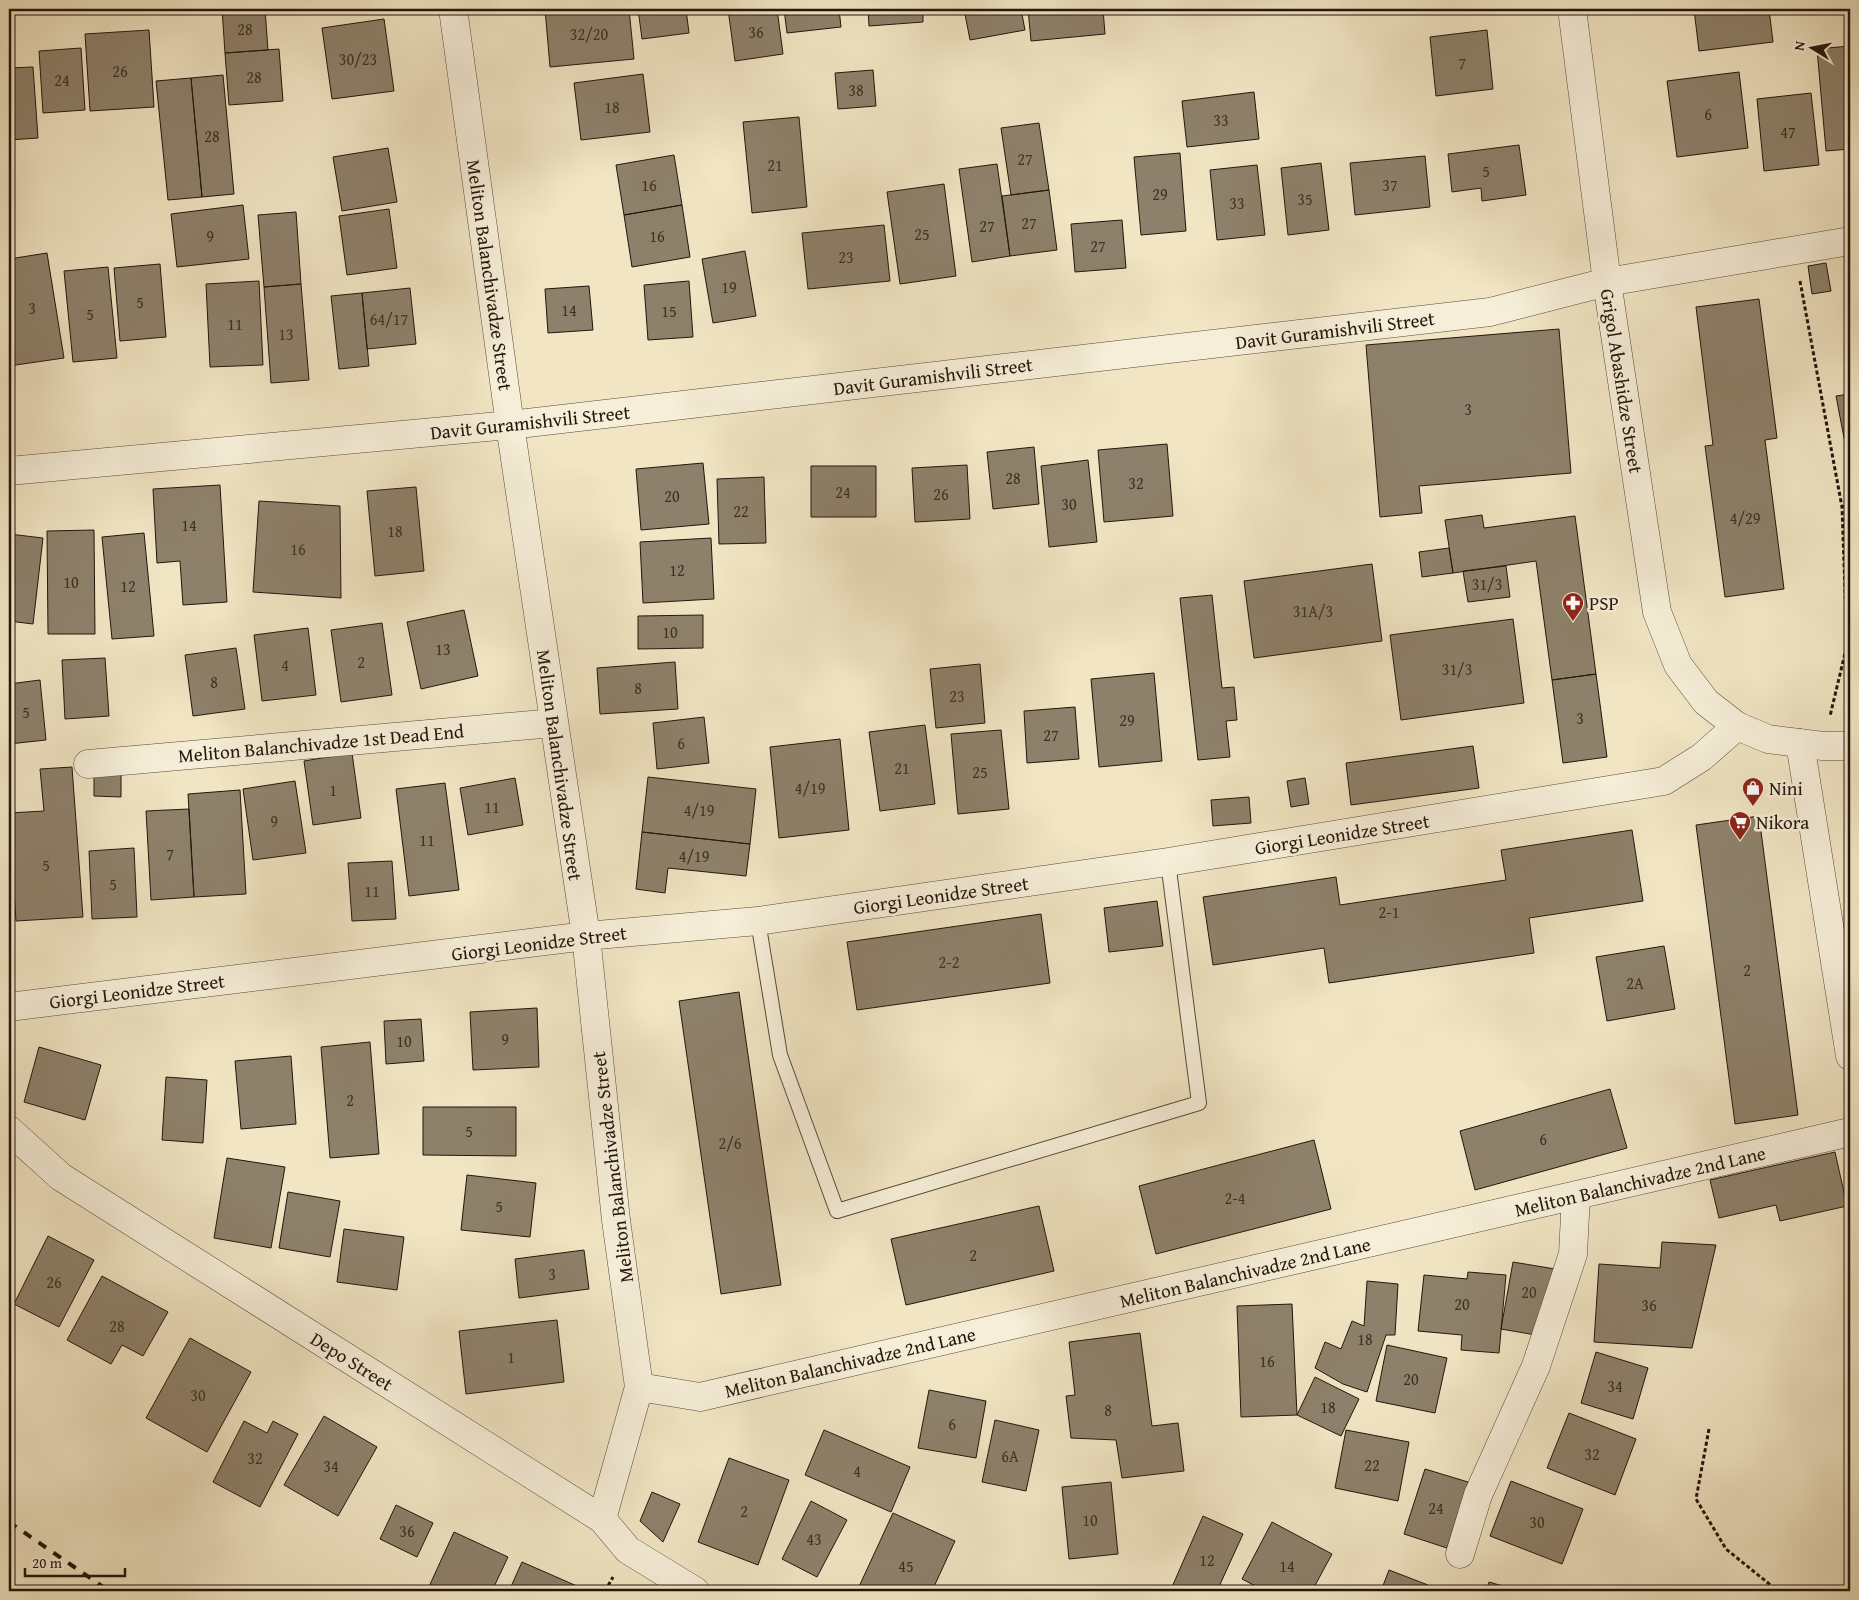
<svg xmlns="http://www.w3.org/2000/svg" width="1859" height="1600" font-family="'Gentium Book Plus',serif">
  <rect width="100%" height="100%" fill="#f1e5c3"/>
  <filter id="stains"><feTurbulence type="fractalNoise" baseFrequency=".004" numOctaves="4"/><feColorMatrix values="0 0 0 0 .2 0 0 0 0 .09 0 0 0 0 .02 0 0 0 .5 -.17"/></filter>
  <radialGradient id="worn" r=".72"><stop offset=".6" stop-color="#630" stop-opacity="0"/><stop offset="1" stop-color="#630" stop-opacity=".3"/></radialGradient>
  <path fill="#8e816b" stroke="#23150c" d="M222,9H265L268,50L225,53Z
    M545,9H629L634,59L550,67Z
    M638,9H686L689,33L642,39Z
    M728,9H777L783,54L735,61Z
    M784,9H839L841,27L787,33Z
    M868,9H923V22L869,26Z
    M964,9H1021L1025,30L970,40Z
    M1028,9H1103L1105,34L1031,41Z
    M1694,9H1769L1773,42L1699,51Z
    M384,19L394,91L332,99L322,28Z
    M149,30L154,107L90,111L85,34Z
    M1487,30L1493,89L1436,96L1430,37Z
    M1850,46V149L1826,151L1817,49Z
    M81,48L85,110L43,113L39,51Z
    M279,49L283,101L229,105L225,53Z
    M33,67L38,138L9,140V68Z
    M873,70L876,106L838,109L835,73Z
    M1739,72L1748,148L1677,157L1667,81Z
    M643,74L650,132L581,140L574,83Z
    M223,75L234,194L202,197L191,78Z
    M191,78L202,197L168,200L156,81Z
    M1254,92L1259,139L1187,147L1182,101Z
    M1811,93L1819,165L1764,171L1757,99Z
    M799,117L807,207L752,213L743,122Z
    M1039,123L1049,190L1011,195L1001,128Z
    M1519,145L1526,195L1482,201L1481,188L1452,192L1448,154Z
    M388,148L397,202L342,211L333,157Z
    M1180,153L1186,231L1141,235L1134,157Z
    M674,155L682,205L624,215L616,165Z
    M1425,156L1430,207L1355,215L1350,163Z
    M1321,163L1329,230L1288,235L1281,168Z
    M997,164L1010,256L972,262L959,169Z
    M1257,165L1265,235L1217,240L1210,170Z
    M944,184L956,276L900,284L887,192Z
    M1049,190L1057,250L1010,256L1002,196Z
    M243,205L249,259L177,267L171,214Z
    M682,205L690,257L632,267L624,215Z
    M389,209L397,268L347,275L339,216Z
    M296,212L301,284L264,287L258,215Z
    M1122,220L1126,268L1075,272L1071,224Z
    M884,225L890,281L808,289L802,233Z
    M745,251L756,316L713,323L702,259Z
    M47,253L64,358L9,366V259Z
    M1826,263L1831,291L1812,294L1808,266Z
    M160,264L166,337L120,341L114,268Z
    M108,267L117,358L73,362L64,271Z
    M259,281L263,365L210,367L206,284Z
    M689,281L693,337L648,340L644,285Z
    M301,284L309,380L271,383L264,287Z
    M589,286L593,330L548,333L545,289Z
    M410,288L416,344L367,349L362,293Z
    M362,293L369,366L339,369L331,296Z
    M1759,299L1777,438L1765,440L1784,589L1725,597L1705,446L1713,445L1696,307Z
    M1559,329L1571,473L1419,486L1422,513L1380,517L1366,345Z
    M1850,394V442L1845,443L1836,396Z
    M1167,444L1173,516L1104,522L1098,450Z
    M1034,447L1039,504L993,509L987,452Z
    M1088,460L1097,542L1049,547L1041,466Z
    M703,463L709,524L641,530L636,469Z
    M967,465L970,519L915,522L912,468Z
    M811,466H876V517H811Z
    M764,477L766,543L719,544L717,479Z
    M220,485L227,602L183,605L180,561L157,563L153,489Z
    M416,487L424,571L375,576L367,491Z
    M259,501L340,506L341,598L253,592Z
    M1482,515L1484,528L1575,516L1596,674L1552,680L1536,561L1453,573L1445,520Z
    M94,530L95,634H48L47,531Z
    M144,533L154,636L112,639L102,537Z
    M9,534L43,538L33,624L9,621Z
    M711,538L714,599L643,603L640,542Z
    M1449,548L1453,573L1422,577L1419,552Z
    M1372,564L1382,641L1254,658L1244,581Z
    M1506,566L1510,597L1468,602L1463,571Z
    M1212,595L1222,688L1234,687L1237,720L1226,721L1230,757L1198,760L1180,598Z
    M464,610L478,676L421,689L407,622Z
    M703,615V648L638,649V616Z
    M1513,619L1524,703L1401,720L1390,635Z
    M382,623L392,695L341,702L331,630Z
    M308,628L316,695L262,701L254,635Z
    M236,648L245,709L193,716L185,655Z
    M105,658L109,716L65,719L62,660Z
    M675,662L678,709L600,714L597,668Z
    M980,664L985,723L936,728L930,669Z
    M1154,673L1162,761L1099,767L1091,679Z
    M1596,674L1607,757L1563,763L1552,680Z
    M40,680L46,740L9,744V684Z
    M1075,707L1079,759L1027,763L1024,711Z
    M704,717L709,763L657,769L653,723Z
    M925,725L935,804L880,811L869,732Z
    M1001,730L1009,809L958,814L951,734Z
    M840,739L849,830L779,838L770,747Z
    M1473,746L1479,788L1351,805L1346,763Z
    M352,753L361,818L313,825L304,761Z
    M72,767L83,917L16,921L9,813L44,811L40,769Z
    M94,770H121V797L94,796Z
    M648,777L756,789L750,844L642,832Z
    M515,778L523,825L468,835L460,788Z
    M1305,778L1309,804L1291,807L1287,781Z
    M295,781L306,853L253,860L243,789Z
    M445,783L459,890L409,896L396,789Z
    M240,790L246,894L194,897L188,794Z
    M1249,797L1251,823L1213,826L1211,800Z
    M189,809L194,897L151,900L146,811Z
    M1759,816L1798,1115L1735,1124L1696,825Z
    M1632,830L1643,901L1529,918L1534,953L1329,983L1324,948L1213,965L1203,897L1336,877L1340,905L1506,880L1501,850Z
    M642,832L750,844L746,876L668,868L665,893L636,889Z
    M134,848L137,917L92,919L89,851Z
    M392,861L396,919L352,921L348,863Z
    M1157,901L1163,946L1109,952L1104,908Z
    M1041,914L1050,983L857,1010L847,942Z
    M1664,946L1675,1009L1607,1021L1596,957Z
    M739,992L781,1285L721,1294L679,1001Z
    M537,1008L539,1067L473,1070L470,1012Z
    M421,1019L424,1061L386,1064L384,1021Z
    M370,1042L379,1154L330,1158L321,1047Z
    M39,1047L101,1065L85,1120L24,1102Z
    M291,1056L296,1124L241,1129L235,1061Z
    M166,1077L207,1080L203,1143L162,1140Z
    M1610,1089L1627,1148L1475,1190L1460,1131Z
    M423,1107H516V1156L423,1155Z
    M1314,1140L1331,1209L1156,1254L1139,1186Z
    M1835,1152L1847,1206L1780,1221L1776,1205L1719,1218L1710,1180Z
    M227,1158L285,1167L271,1248L214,1238Z
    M467,1175L536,1183L530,1237L461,1230Z
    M288,1192L340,1201L330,1257L279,1248Z
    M1039,1206L1054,1271L906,1305L891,1239Z
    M344,1229L404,1237L397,1290L337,1282Z
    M48,1236L94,1260L59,1327L14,1304Z
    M1662,1242L1716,1245L1692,1348L1594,1342L1599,1264L1660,1268Z
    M584,1250L589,1289L519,1298L515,1259Z
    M1513,1262L1555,1269L1536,1335L1501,1329Z
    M1468,1272L1506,1275L1499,1353L1461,1350L1462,1335L1418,1331L1424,1275L1467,1279Z
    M102,1276L168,1312L143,1356L122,1345L111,1364L67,1340Z
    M1367,1281L1398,1284L1395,1335H1386L1367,1392L1343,1384L1315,1368L1325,1342L1341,1349L1352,1321L1364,1326Z
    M1292,1304L1297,1415L1241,1417L1237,1306Z
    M557,1320L564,1382L466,1394L459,1331Z
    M1140,1333L1152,1426L1178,1423L1184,1471L1122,1478L1116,1440L1071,1438L1066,1396L1075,1395L1069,1342Z
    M190,1338L251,1372L207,1452L146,1418Z
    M1387,1345L1447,1358L1435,1413L1376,1401Z
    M1596,1352L1648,1368L1633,1419L1581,1403Z
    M1315,1377L1359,1399L1341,1436L1297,1415Z
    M929,1390L986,1401L976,1458L918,1448Z
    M1569,1413L1636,1439L1615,1495L1547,1468Z
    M324,1416L377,1447L338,1516L284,1485Z
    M995,1420L1039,1430L1026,1491L982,1482Z
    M244,1421L267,1433L273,1421L298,1434L260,1507L213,1482Z
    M824,1430L910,1467L891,1512L805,1475Z
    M1346,1430L1409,1442L1398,1501L1335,1488Z
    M729,1458L789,1480L758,1565L698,1542Z
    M1425,1469L1468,1482L1447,1548L1404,1534Z
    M1511,1481L1583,1509L1562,1564L1490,1536Z
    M1111,1482L1118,1554L1069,1559L1062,1487Z
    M652,1492L680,1504L663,1542L640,1521Z
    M811,1501L847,1520L817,1577L782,1559Z
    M396,1505L433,1523L417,1557L380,1539Z
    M893,1513L955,1541L932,1591H857Z
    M1203,1516L1243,1534L1217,1591H1181L1172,1587Z
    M1272,1522L1332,1554L1312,1591H1265L1242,1579Z
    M454,1532L508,1557L492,1591H427Z
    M522,1562L586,1590V1591H509Z
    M1389,1570L1428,1585L1426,1591H1381Z
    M1489,1582L1520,1591H1486Z"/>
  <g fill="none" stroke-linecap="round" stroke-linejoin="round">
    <g stroke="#56493a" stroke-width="16">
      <path id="service" d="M758,921L780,1055L837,1211L1199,1103L1168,862"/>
    </g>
    <g stroke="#56493a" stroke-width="29">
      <path id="minor" d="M453,9L510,425L586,936L616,1220L639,1387L602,1519
        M9,471L510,425L1490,312L1607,282L1850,241
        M1800,743L1850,1056
        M88,764L554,723
        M9,1007L586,936L758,921L1168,862L1664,781L1702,757L1737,726
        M9,1130L61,1177L602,1519L628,1550L695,1591
        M639,1387L700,1397L1850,1132
        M1460,1554L1478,1495L1536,1366L1573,1254L1576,1195"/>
    </g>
    <g stroke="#56493a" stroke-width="29">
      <path id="tertiary" d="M1572,9L1607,282L1657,612L1678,665L1706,702L1737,726L1768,739L1823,746H1850"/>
    </g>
    <path stroke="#23150c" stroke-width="3" stroke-dasharray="4 2.5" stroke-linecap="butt" d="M1800,281L1842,507L1847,645L1830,716
      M1842,507L1850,506
      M1709,1429L1696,1499L1726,1549L1778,1591
      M605,1591L613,1577"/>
    <use href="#service" stroke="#f6eed8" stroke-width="14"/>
    <use href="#minor" stroke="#f6eed8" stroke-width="28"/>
    <use href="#tertiary" stroke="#f6eed8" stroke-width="28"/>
    <path stroke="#23150c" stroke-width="4" stroke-dasharray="9 9" stroke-linecap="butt" d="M9,1522L109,1591"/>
  </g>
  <defs>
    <g id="pharmacy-pin" transform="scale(1.125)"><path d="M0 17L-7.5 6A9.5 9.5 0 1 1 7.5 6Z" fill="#8f2418" stroke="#f6eed8"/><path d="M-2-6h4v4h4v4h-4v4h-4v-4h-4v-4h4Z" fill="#fff"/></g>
    <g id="shop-pin" transform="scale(1.125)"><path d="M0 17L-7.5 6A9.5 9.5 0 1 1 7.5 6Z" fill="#8f2418" stroke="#f6eed8"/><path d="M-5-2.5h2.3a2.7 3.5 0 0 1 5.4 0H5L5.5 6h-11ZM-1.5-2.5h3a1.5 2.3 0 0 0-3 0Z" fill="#fff"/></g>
    <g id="supermarket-pin" transform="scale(1.125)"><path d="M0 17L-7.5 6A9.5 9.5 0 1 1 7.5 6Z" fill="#8f2418" stroke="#f6eed8"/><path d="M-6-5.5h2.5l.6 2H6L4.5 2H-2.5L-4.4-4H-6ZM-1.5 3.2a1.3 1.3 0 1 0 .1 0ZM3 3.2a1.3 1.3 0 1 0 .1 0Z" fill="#fff"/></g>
  </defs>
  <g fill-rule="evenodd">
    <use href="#pharmacy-pin" x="1573" y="603"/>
    <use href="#shop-pin" x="1753" y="788"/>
    <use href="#supermarket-pin" x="1740" y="822"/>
  </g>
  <g text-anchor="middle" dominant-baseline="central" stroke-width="5" stroke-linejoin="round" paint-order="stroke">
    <g font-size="16" fill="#3e3024">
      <text x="245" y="29">28</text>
      <text x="756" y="32">36</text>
      <text x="589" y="34">32/20</text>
      <text x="358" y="59">30/23</text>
      <text x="1462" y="63">7</text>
      <text x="120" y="71">26</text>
      <text x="254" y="77">28</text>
      <text x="62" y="80">24</text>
      <text x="856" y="90">38</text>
      <text x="612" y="107">18</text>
      <text x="1708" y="114">6</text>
      <text x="1221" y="120">33</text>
      <text x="1788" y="132">47</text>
      <text x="212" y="136">28</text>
      <text x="1025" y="159">27</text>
      <text x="775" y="165">21</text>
      <text x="1486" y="171">5</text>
      <text x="649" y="185">16</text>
      <text x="1390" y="185">37</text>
      <text x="1160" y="194">29</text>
      <text x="1305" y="199">35</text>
      <text x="1237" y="203">33</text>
      <text x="1029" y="223">27</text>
      <text x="987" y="226">27</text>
      <text x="922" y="234">25</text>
      <text x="210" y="236">9</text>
      <text x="657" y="236">16</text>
      <text x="1098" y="246">27</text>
      <text x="846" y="257">23</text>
      <text x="729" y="287">19</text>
      <text x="140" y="302">5</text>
      <text x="32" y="308">3</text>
      <text x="569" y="310">14</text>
      <text x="669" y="311">15</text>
      <text x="90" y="314">5</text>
      <text x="389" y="319">64/17</text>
      <text x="235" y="324">11</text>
      <text x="286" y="334">13</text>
      <text x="1468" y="409">3</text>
      <text x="1013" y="478">28</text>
      <text x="1136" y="483">32</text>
      <text x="843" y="492">24</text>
      <text x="941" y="494">26</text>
      <text x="672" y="496">20</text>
      <text x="1069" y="504">30</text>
      <text x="741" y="511">22</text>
      <text x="1745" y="518">4/29</text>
      <text x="189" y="525">14</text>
      <text x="395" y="531">18</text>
      <text x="298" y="549">16</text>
      <text x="677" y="570">12</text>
      <text x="71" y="582">10</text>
      <text x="1487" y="584">31/3</text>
      <text x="128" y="586">12</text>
      <text x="1313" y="611">31A/3</text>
      <text x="670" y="632">10</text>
      <text x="443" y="649">13</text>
      <text x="361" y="662">2</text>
      <text x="285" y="665">4</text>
      <text x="1457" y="669">31/3</text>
      <text x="214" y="682">8</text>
      <text x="638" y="688">8</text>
      <text x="957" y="696">23</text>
      <text x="26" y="712">5</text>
      <text x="1580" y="718">3</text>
      <text x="1127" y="720">29</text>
      <text x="1051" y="735">27</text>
      <text x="681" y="743">6</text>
      <text x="902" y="768">21</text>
      <text x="980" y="772">25</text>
      <text x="810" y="788">4/19</text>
      <text x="333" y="790">1</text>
      <text x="492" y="807">11</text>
      <text x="699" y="810">4/19</text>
      <text x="274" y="821">9</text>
      <text x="427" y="840">11</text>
      <text x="170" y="854">7</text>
      <text x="694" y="856">4/19</text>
      <text x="46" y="865">5</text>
      <text x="113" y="884">5</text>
      <text x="372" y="891">11</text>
      <text x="1389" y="912">2-1</text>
      <text x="949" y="962">2-2</text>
      <text x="1747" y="970">2</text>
      <text x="1635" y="983">2A</text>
      <text x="505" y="1039">9</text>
      <text x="404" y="1041">10</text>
      <text x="350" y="1100">2</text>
      <text x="469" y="1131">5</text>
      <text x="1543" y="1139">6</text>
      <text x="730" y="1143">2/6</text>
      <text x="1235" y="1198">2-4</text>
      <text x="499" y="1206">5</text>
      <text x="973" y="1255">2</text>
      <text x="552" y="1274">3</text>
      <text x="54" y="1282">26</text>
      <text x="1529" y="1292">20</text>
      <text x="1462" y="1304">20</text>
      <text x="1649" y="1305">36</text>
      <text x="117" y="1326">28</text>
      <text x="1365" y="1339">18</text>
      <text x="511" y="1357">1</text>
      <text x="1267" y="1361">16</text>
      <text x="1411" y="1379">20</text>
      <text x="1615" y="1386">34</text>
      <text x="198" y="1395">30</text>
      <text x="1328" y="1407">18</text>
      <text x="1108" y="1410">8</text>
      <text x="952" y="1424">6</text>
      <text x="1592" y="1454">32</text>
      <text x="1010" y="1456">6A</text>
      <text x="255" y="1458">32</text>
      <text x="1372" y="1465">22</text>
      <text x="331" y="1466">34</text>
      <text x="857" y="1471">4</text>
      <text x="1436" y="1508">24</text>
      <text x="744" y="1511">2</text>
      <text x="1090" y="1520">10</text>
      <text x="1537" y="1522">30</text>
      <text x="407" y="1531">36</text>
      <text x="814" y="1539">43</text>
      <text x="1207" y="1560">12</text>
      <text x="906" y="1566">45</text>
      <text x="1287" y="1566">14</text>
    </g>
    <g font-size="19" fill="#23150c" stroke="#f6eed8">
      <text transform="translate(490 275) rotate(82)">Meliton Balanchivadze Street</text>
      <text transform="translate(1335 330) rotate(-7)">Davit Guramishvili Street</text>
      <text transform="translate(933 376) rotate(-7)">Davit Guramishvili Street</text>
      <text transform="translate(1622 381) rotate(81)">Grigol Abashidze Street</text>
      <text transform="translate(530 422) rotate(-6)">Davit Guramishvili Street</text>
      <text transform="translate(321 743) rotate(-5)">Meliton Balanchivadze 1st Dead End</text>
      <text transform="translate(560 765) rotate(82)">Meliton Balanchivadze Street</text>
      <text transform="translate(1342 834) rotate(-9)">Giorgi Leonidze Street</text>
      <text transform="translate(941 895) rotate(-8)">Giorgi Leonidze Street</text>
      <text transform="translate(539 943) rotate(-7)">Giorgi Leonidze Street</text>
      <text transform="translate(137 991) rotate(-7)">Giorgi Leonidze Street</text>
      <text transform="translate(612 1167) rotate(-97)">Meliton Balanchivadze Street</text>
      <text transform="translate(1640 1181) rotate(-13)">Meliton Balanchivadze 2nd Lane</text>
      <text transform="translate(1245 1272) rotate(-13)">Meliton Balanchivadze 2nd Lane</text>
      <text transform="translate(352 1361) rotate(32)">Depo Street</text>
      <text transform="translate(850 1362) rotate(-13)">Meliton Balanchivadze 2nd Lane</text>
    </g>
    <g font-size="19" fill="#23150c" stroke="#f6eed8" text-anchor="start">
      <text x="1589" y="603">PSP</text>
      <text x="1769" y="788">Nini</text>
      <text x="1756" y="822">Nikora</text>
    </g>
  </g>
  <rect width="1859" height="1600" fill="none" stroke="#f1e5c3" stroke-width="30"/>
  <rect x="10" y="10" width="1839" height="1580" fill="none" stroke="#23150c" stroke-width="2.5"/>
  <rect x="15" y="15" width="1829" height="1570" fill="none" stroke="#23150c"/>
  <g transform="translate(1812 48) rotate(280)" stroke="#f6eed8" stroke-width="4" paint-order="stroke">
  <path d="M0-4L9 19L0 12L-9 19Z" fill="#23150c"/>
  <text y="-8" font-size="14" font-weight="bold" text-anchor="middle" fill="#23150c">N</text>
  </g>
  <path d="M25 1568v8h100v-8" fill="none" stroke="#23150c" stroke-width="2.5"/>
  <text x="32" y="1568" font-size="15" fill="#23150c" stroke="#f6eed8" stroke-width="4" paint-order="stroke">20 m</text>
  <rect width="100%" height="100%" filter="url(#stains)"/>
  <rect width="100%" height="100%" fill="url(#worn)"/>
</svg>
